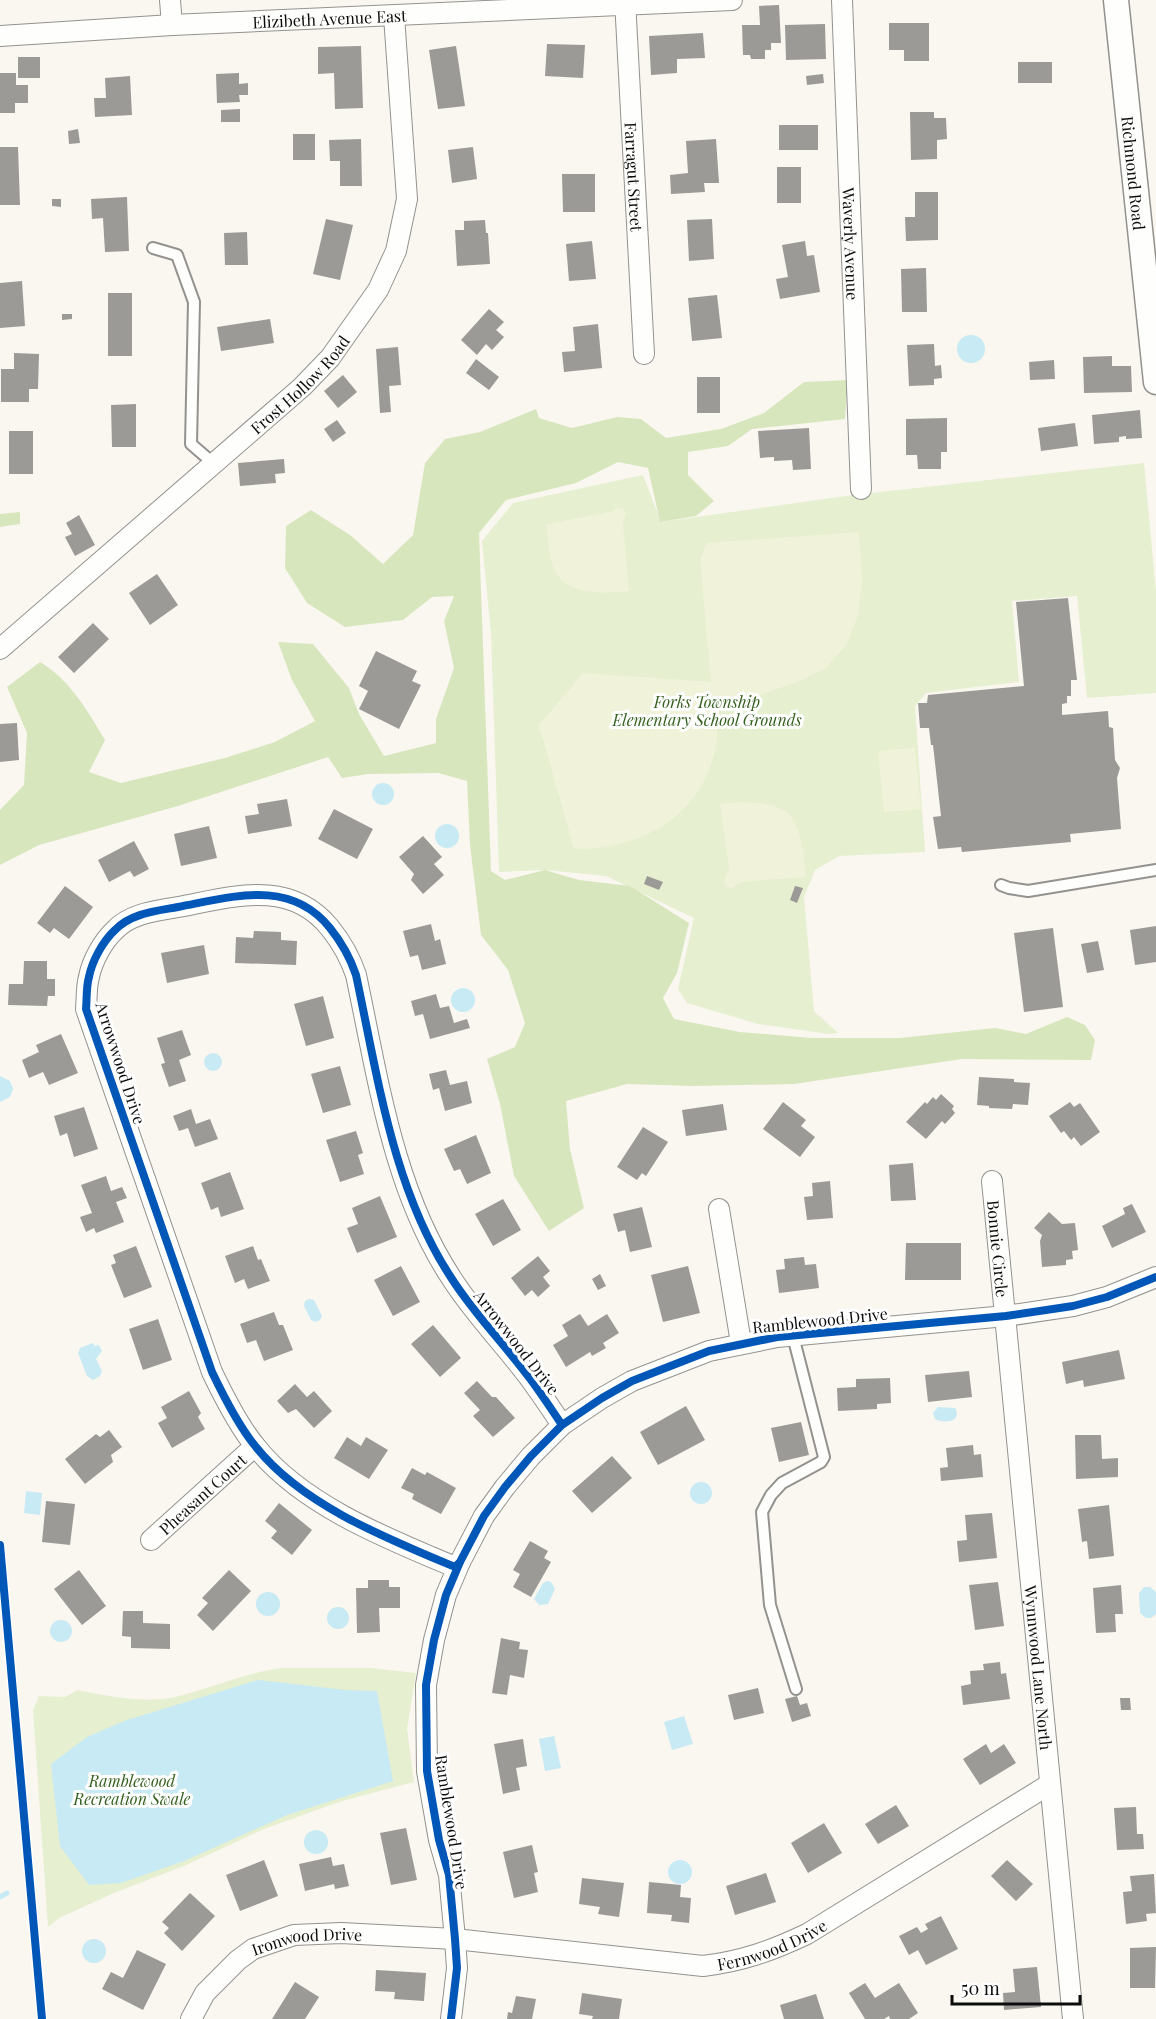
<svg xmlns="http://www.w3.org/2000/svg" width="1156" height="2019" font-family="'Playfair Display',serif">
  <rect width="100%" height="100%" fill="#faf7f0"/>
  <path fill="#e6efd0" d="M1144,463L1156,592V693L1087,698L1077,596L1012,601L1019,682L926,693L915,706L925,852L839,856L815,870L804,897L814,1011L838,1033L829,1034L758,1024L687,1003L678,989L694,918L606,876L545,870L499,872L491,634L482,541L513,503L643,475L661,522L853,495Z
    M282,1668H371L416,1673L407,1729L414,1782L342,1801L264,1829L186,1865L114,1893L59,1918L48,1927L33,1710L39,1696L65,1697L78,1690C105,1696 142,1703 170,1698C208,1690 243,1673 282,1668Z"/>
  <path fill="#d8e6be" d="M848,380L845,419L752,429L728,446L688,452V475L714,501L696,516L660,522L648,468L618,462L576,483L506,500L479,533L491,871L505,880L545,870L579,880L630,886L689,923L677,973L663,998L674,1019L740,1032L812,1038H900L995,1028L1026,1034L1067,1017L1085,1025L1095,1040L1091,1060L962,1059L794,1084L694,1086L627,1084L566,1101L570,1149L584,1208L549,1231L514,1176L500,1104L487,1059L515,1047L525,1023L508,970L481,935L470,845L467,781L438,773L368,774L342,778L328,757L178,806L39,845L0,865V810L24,785L27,733L7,687L40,662C69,679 88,711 105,740L89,772L121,783L225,758L275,742L315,721L292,680L278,642L313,644L349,688L359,714L384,756L436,743V719L454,668L444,621L454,596L432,597L403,620L345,627L307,603L285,568L286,526L311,510L350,535L383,564L413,535L425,463L445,439L480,432L536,409L539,418L572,428L617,417L641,419L666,438L721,429L764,413L804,382Z
    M20,512V524L0,527V514Z"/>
  <path fill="#f0f3d9" d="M616,508L623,509L626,513L623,524L629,591C605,593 569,597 555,571C548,558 548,538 547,524L611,512Z
    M859,532L862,581L858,615L847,644L826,668L800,681L757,696L717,702C726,794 664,849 574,849L539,725L583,673L711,682L700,560L706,543Z
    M915,748L921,809L884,812L878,751Z
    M738,802C754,803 771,802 785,811C802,821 804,859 806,877L740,882L732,888L726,887L724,881L729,868L720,804Z"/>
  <path fill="#c7eaf4" d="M957 349a14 14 0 1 1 28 0a14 14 0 1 1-28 0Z
    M372 794a11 11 0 1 1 22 0a11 11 0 1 1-22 0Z
    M435 836a12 12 0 1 1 24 0a12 12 0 1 1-24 0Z
    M451 1000a12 12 0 1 1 24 0a12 12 0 1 1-24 0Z
    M204 1062a9 9 0 1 1 18 0a9 9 0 1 1-18 0Z
    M0,1076L10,1081L13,1089L10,1097L0,1102Z
    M309,1299L314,1300L322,1316L320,1320L315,1322L311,1320L304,1306L305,1301Z
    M93,1343L95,1346L99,1345L102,1351L96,1359L102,1371L100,1376L93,1380L87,1376L78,1353L80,1348Z
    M938,1407L955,1408C963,1422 944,1424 935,1419L933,1413Z
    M690 1493a11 11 0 1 1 22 0a11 11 0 1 1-22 0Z
    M26,1491L42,1493L40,1515L24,1513Z
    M547,1581L551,1582L555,1589L548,1604L539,1605L534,1599L543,1583Z
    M1144,1587H1150L1156,1592V1614L1151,1618H1146L1140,1613L1139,1593Z
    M256 1604a12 12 0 1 1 24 0a12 12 0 1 1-24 0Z
    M327 1618a11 11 0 1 1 22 0a11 11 0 1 1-22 0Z
    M50 1631a11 11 0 1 1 22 0a11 11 0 1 1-22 0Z
    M258,1680L345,1690L377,1691L393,1781L287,1815L184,1861L121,1883L89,1885L60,1846L51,1764L87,1737L124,1721Z
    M684,1716L693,1744L672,1750L664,1722Z
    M554,1736L561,1768L545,1771L539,1739Z
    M304 1842a12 12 0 1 1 24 0a12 12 0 1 1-24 0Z
    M668 1872a12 12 0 1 1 24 0a12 12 0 1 1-24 0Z
    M82 1951a12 12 0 1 1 24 0a12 12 0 1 1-24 0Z"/>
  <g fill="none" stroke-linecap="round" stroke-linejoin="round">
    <path stroke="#c7eaf4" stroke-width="5" d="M0,1897L7,1893"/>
  </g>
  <path fill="#9c9a96" d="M779,5L781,43H771V50H765V59H751L750,55H743L742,25H760L759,6Z
    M889,23H929V61H904V50H889Z
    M825,24L826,59L786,60L785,25Z
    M703,33L705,58L677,59V73L651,75L649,36Z
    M547,44L585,45L583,78L545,76Z
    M361,46L363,108L335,109L334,73L318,74V47Z
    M456,46L465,106L438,109L429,50Z
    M18,57H40V78H18Z
    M1018,62H1052V83H1018Z
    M0,73H16V85H28V103H15V113H0Z
    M239,73V84L248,83V95H239L240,102L217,103L216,74Z
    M823,74L824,83L807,85L806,76Z
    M130,76L132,115L95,117L94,98H106L105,78Z
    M240,109V122H221V110Z
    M910,112H934V118H946L947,139L937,140V159L911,160Z
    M779,125H818V150H779Z
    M78,129L80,143L69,144L68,131Z
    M293,134H315V160H293Z
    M361,139L362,186H340V161H330L329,140Z
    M716,139L719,183H704L705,192L671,194L670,175L688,173L686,141Z
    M0,147H18L20,205H0Z
    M473,147L477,179L452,183L448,150Z
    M777,167H801V203H777Z
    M562,174H595V212H563Z
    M915,192H938V240L906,241L905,217H915Z
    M127,197L129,251L105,252L103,218L92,219L91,199Z
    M52,199H61V207L52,206Z
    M326,219L353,225L340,280L313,274Z
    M712,219L714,259L689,261L687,220Z
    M485,220L486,233H488L490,264L457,266L455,230H464V221Z
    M247,232L248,265H225L224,233Z
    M592,241L596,279L569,281L566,244Z
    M805,241L807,256L814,255L820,292L780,299L776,279L788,277L782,245Z
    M926,268L927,312H902L901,269Z
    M22,281L25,326L0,328V283Z
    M108,293H132V356H108Z
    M717,295L722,338L692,341L688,298Z
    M489,309L504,322L496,330L504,337L492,350L486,344L477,355L461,340Z
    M62,314H72V319L62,320Z
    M270,319L274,343L221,351L217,327Z
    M598,324L602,368L564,372L562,352L575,351L573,327Z
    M934,344L935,366L941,365L942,378L934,379V385L909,386L907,345Z
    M398,347L401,385L389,386L391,412L380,413L376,349Z
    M14,353L39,354L38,389H29V402H1V369H14Z
    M1112,356V366H1131L1132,392L1084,393L1083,357Z
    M476,359L499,377L489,390L466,373Z
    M1054,360L1055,379L1030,380L1029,362Z
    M343,375L357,392L338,408L324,391Z
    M697,377H720V413H697Z
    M136,404V447H112L111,405Z
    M1140,410L1142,438L1126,439V436L1119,437V442L1094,444L1092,415Z
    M947,418V452H941V469H918L917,455H906V419Z
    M337,420L346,433L333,442L324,429Z
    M1075,423L1078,446L1041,451L1038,428Z
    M809,428L811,469L793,470L792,460L774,461V457L760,458L758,431Z
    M9,431H33V474H9Z
    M284,459L285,473L275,474L276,483L240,486L238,463Z
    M79,515L95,545L75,556L65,537L72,534L66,523Z
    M157,574L178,605L150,625L129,593Z
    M1068,598L1077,680H1071V696H1067V703L1062,704V715L1108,711L1109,727L1113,728L1115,760L1120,768L1117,778L1121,829L1070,834L1071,842L962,852L961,847L938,849L933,817L941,816L933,745H931L929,728H920L918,703H927L928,695L1024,686L1016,602Z
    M93,623L109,639L74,673L58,657Z
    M376,651L417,671L412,681L421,685L399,729L359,709L368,691L359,686Z
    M17,723L19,760L0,762V724Z
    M287,799L292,826L248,834L245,816L259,814L257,804Z
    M334,809L373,829L357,859L318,839Z
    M209,826L217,858L181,866L174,834Z
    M423,836L442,857L434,864L444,875L423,894L411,880L414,874L399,857Z
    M134,841L149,869L134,877L130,871L109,882L98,860Z
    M647,876L663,882L659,890L644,884Z
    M65,886L93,907L69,939L54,928L50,933L37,923Z
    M795,886L803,888L797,903L790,900Z
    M431,924L435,941L440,939L446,964L422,970L418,955L410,957L403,931Z
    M1156,926V962L1135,965L1130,930Z
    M1053,928L1063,1007L1024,1012L1014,933Z
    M254,931L281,932V940L297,941L296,965L235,963L236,937L253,938Z
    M1098,941L1104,970L1087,973L1081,944Z
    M204,945L209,974L167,983L161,953Z
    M24,961H47V979H55V996H48L47,1006L8,1005L9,984H23Z
    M436,994L440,1008L449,1006L454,1023L467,1019L470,1028L430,1039L423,1014L415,1016L411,1001Z
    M323,996L334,1038L306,1046L294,1004Z
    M182,1030L191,1055L179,1060L186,1081L169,1087L161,1064L165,1063L157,1038Z
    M61,1034L78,1073L49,1085L43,1072L29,1078L22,1060L39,1052L36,1045Z
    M340,1066L351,1105L323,1113L311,1074Z
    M446,1070L450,1085L467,1081L472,1103L445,1111L439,1088L433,1090L429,1074Z
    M979,1077L1014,1079V1082L1030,1083L1028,1105L1013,1104L1012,1109L989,1108V1106L977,1105Z
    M941,1094L954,1106L952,1109L955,1113L945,1124L942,1121L926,1139L906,1122L925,1102L927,1104L933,1097L936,1100Z
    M783,1102L806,1120L801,1126L815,1137L800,1157L763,1129Z
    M1070,1102L1074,1107L1080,1103L1100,1132L1081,1146L1074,1137L1071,1140L1064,1131L1061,1133L1049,1116Z
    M723,1104L727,1130L686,1136L682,1110Z
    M84,1107L98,1149L74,1157L67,1133L60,1136L54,1116Z
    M191,1109L196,1124L210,1119L218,1139L195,1147L188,1128L179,1131L173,1116Z
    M643,1127L668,1142L646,1176L642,1173L637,1180L617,1167Z
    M356,1131L363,1153L358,1155L364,1174L340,1182L326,1140Z
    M476,1135L491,1173L467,1184L460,1169L454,1171L444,1149Z
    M913,1163L916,1200L891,1201L889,1165Z
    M230,1172L244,1209L221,1217L218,1207L211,1210L201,1183Z
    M106,1176L111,1191L122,1187L127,1198L116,1202L124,1222L96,1233L94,1228L86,1232L80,1217L92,1213L81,1185Z
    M830,1181L833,1218L807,1220L804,1197L813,1196L812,1183Z
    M380,1196L397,1237L357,1253L347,1228L358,1224L352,1208Z
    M503,1199L521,1230L493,1246L475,1214Z
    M1132,1204L1146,1232L1112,1248L1102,1226L1125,1214L1123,1208Z
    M642,1207L652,1247L630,1252L625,1230L618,1232L613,1214Z
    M1049,1212L1062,1224L1075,1223L1078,1250L1072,1251L1073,1259L1066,1260V1265L1042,1267L1040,1241L1042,1235L1034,1228Z
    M906,1243H961V1280H905Z
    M136,1246L152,1287L124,1298L111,1265L116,1263L113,1255Z
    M253,1246L258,1260L261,1259L270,1281L248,1289L244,1279L235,1283L225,1256Z
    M538,1256L550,1271L543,1277L550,1286L538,1297L532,1290L525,1296L511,1278Z
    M804,1257L805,1265L816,1264L819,1288L779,1293L776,1270L785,1269L784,1259Z
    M401,1266L420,1302L393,1316L374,1280Z
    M688,1266L700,1313L663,1322L651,1275Z
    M600,1274L606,1286L598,1290L592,1279Z
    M274,1312L279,1325H283L293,1350L264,1361L256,1340L247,1343L240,1324Z
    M580,1314L588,1326L607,1314L619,1333L603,1343L606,1348L592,1356L590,1352L566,1367L553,1345L568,1336L562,1325Z
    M158,1319L172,1360L143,1370L129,1329Z
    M433,1325L461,1358L440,1377L411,1344Z
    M1119,1350L1125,1379L1084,1387L1083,1380L1066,1384L1062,1362Z
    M969,1371L972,1397L928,1402L925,1375Z
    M890,1378L891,1403L877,1404V1409L838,1411L837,1388L856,1387V1379Z
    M477,1381L492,1397H496L515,1418L493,1437L473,1416L480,1410L464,1393Z
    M295,1384L307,1397L314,1391L332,1411L314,1428L296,1409L288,1413L277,1401Z
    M189,1391L201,1413L198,1417L205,1429L172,1448L158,1423L167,1418L161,1407Z
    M686,1406L705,1440L658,1465L640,1432Z
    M801,1422L809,1455L779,1462L771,1428Z
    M109,1430L122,1447L111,1455L113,1462L85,1484L65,1459L96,1434L100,1437Z
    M1075,1435H1101L1102,1459L1118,1458V1477L1076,1479Z
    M347,1437L361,1446L366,1437L388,1450L369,1479L334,1458Z
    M973,1445L974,1455L981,1454L983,1477L941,1481L940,1468L948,1467L946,1448Z
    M612,1456L632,1478L592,1513L572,1491Z
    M412,1468L425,1475L427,1472L456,1488L441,1514L412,1499L414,1494L401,1488Z
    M46,1501L75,1504L70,1545L42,1542Z
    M279,1503L312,1530L292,1555L271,1538L277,1531L265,1521Z
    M1109,1505L1114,1556L1089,1559L1087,1541L1082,1542L1078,1509Z
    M992,1513L997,1558L959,1562L957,1541L967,1540L965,1515Z
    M530,1541L548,1551L544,1558L551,1562L531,1597L513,1587L520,1574L513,1570Z
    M79,1570L106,1606L82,1625L54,1589Z
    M229,1570L251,1591L213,1631L197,1615L208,1603L202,1598Z
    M368,1580H389V1587H400V1608H379L380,1632L357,1633L356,1588H368Z
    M998,1582L1004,1626L975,1630L969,1585Z
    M1121,1585L1123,1614H1115L1116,1632L1096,1633L1093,1588Z
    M123,1611H143V1623L170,1624V1649L131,1648V1637L122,1636Z
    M501,1638L520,1642L519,1649L528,1650L524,1678L510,1675L507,1695L492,1693Z
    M1000,1662L1001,1674L1006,1673L1010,1699L963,1705L961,1686L971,1684L970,1671L984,1670L983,1664Z
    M758,1688L764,1713L734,1720L728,1695Z
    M797,1696L800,1705L807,1703L811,1716L792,1722L785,1699Z
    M1120,1698H1130L1131,1710H1121Z
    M523,1739L527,1766L516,1768L520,1790L503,1794L494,1744Z
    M986,1744L991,1753L1004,1744L1016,1763L980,1785L963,1759Z
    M896,1805L909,1826L878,1844L865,1824Z
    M1136,1807L1137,1834H1143L1144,1849L1117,1850L1114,1808Z
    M824,1823L842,1853L808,1873L791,1843Z
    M406,1828L417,1880L391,1885L380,1833Z
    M532,1845L538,1872L534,1873L538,1892L514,1898L503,1852Z
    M331,1857L333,1866L344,1864L349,1886L335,1889L334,1884L305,1891L299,1864Z
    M264,1860L278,1896L240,1911L226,1875Z
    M1007,1860L1033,1884L1016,1901L991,1876Z
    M766,1873L776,1902L735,1915L726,1886Z
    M1154,1874L1156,1913L1146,1914L1147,1921L1126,1924L1123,1892L1132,1891L1130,1876Z
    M582,1878L624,1883L619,1917L598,1914L600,1907L579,1904Z
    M649,1882L681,1885L680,1897L691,1898L689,1923L671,1921L672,1915L647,1913Z
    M190,1893L215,1916L182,1951L164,1933L169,1928L162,1922Z
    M941,1916L958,1949L926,1965L918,1950L909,1955L899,1936L917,1927L921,1933L928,1929L925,1924Z
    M1156,1947L1155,1988H1130V1948Z
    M137,1950L166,1964L143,2010L102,1989L111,1972L123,1978Z
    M1037,1967L1041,2007L1004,2010L1003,1993L1015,1992L1013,1969Z
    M376,1970L426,1973L424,2001L394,1999L395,1992L375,1991Z
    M295,1982L319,1997L305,2019H272Z
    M865,1983L875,1998L899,1983L918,2013L909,2019H890L889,2016L884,2019H865L849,1993Z
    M582,1993L622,1999L619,2019H592L593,2016L579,2014Z
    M816,1994L824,2019H784L780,2005Z
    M516,1996L536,1999L532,2019H507L508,2012L512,2013Z"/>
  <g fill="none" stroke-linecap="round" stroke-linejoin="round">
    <g stroke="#93928f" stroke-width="14">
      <path id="service" d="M153,248L177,255L194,302L191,444L213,463
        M1001,885L1009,888L1028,891L1156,870
        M793,1336L824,1457L821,1462L782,1483L771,1495L762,1512L770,1605L796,1689"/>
    </g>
    <g stroke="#93928f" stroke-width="22">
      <g id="minor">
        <path d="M170,0L172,25"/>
        <path id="s1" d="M625,0L644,354"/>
        <path id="s2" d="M842,0L861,489"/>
        <path id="s3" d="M0,36L172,25L732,0"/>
        <path id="s4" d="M0,649L302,387L330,358L378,290L396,251L407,199L394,16"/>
        <path id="s5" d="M992,1181L1073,2019"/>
        <path d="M719,1209L741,1343"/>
        <path id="s6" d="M151,1540L255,1446"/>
        <path d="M460,1562L455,1567C388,1539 302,1505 256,1447C240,1428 223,1395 212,1372L86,1009C87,999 86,987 89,977C92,961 103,941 115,930C131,913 157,911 178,907C232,897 290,878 330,928C342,943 350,957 356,975C378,1078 393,1190 452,1279C475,1315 506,1346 531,1380C542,1395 552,1410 562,1425"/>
        <path id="s7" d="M191,2019L205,1993L238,1960L253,1949L294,1935L341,1933L455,1939L703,1966C743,1961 771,1951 807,1934L1050,1784"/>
        <path d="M451,2019L457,1968L455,1939L449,1875L439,1840L427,1771L426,1685L434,1640L446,1595L460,1562L484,1516L505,1487L531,1456L562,1425L602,1398L632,1381L709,1351L777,1337L1006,1316L1073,1306L1107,1297L1156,1277"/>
      </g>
    </g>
    <g stroke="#93928f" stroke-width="27">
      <g id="tertiary">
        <path id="s8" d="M1116,0L1156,382"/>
      </g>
    </g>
    <use href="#service" stroke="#fefefd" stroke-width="10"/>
    <use href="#minor" stroke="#fefefd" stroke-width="20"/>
    <use href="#tertiary" stroke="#fefefd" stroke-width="24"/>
    <g stroke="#fff" stroke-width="11">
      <path id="cycleway" d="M0,1545L42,2019
        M460,1562L455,1567C388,1539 302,1505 256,1447C240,1428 223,1395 212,1372L86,1009C87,999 86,987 89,977C92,961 103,941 115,930C131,913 157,911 178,907C232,897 290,878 330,928C342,943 350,957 356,975C378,1078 393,1190 452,1279C475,1315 506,1346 531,1380C542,1395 552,1410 562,1425
        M451,2019L457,1968L455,1939L449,1875L439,1840L427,1771L426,1685L434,1640L446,1595L460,1562L484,1516L505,1487L531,1456L562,1425L602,1398L632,1381L709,1351L777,1337L1006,1316L1073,1306L1107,1297L1156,1277"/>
    </g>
    <use href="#cycleway" stroke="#0057b8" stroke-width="8"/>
  </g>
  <g text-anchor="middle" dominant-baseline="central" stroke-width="6" stroke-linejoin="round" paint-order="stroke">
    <g font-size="16" fill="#0c0c0c" stroke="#fff">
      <text stroke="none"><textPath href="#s3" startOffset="330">Elizibeth Avenue East</textPath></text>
      <text stroke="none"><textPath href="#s8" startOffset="174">Richmond Road</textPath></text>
      <text stroke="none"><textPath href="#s1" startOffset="177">Farragut Street</textPath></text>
      <text stroke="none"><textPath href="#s2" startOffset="244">Waverly Avenue</textPath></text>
      <text stroke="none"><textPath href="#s4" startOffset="400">Frost Hollow Road</textPath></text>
      <text transform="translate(121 1063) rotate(72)">Arrowwood Drive</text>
      <text stroke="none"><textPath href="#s5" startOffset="68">Bonnie Circle</textPath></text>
      <text transform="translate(820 1320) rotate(-6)">Ramblewood Drive</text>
      <text transform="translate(517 1342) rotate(52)">Arrowwood Drive</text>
      <text stroke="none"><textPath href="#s6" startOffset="69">Pheasant Court</textPath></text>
      <text stroke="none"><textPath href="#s5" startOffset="489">Wynnwood Lane North</textPath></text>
      <text transform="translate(452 1822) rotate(81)">Ramblewood Drive</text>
      <text stroke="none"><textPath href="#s7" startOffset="621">Fernwood Drive</textPath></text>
      <text stroke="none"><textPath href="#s7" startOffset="150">Ironwood Drive</textPath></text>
    </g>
    <g font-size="16" font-style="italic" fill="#35611e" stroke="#fff">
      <text x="707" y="701">Forks Township<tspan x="707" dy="18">Elementary School Grounds</tspan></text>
      <text x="132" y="1780">Ramblewood<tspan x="132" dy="18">Recreation Swale</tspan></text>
    </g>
  </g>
  <path d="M952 1995v9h128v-9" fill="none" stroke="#0c0c0c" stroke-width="3"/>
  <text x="961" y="1995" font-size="18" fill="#0c0c0c" stroke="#ffffff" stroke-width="4.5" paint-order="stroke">50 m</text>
</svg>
